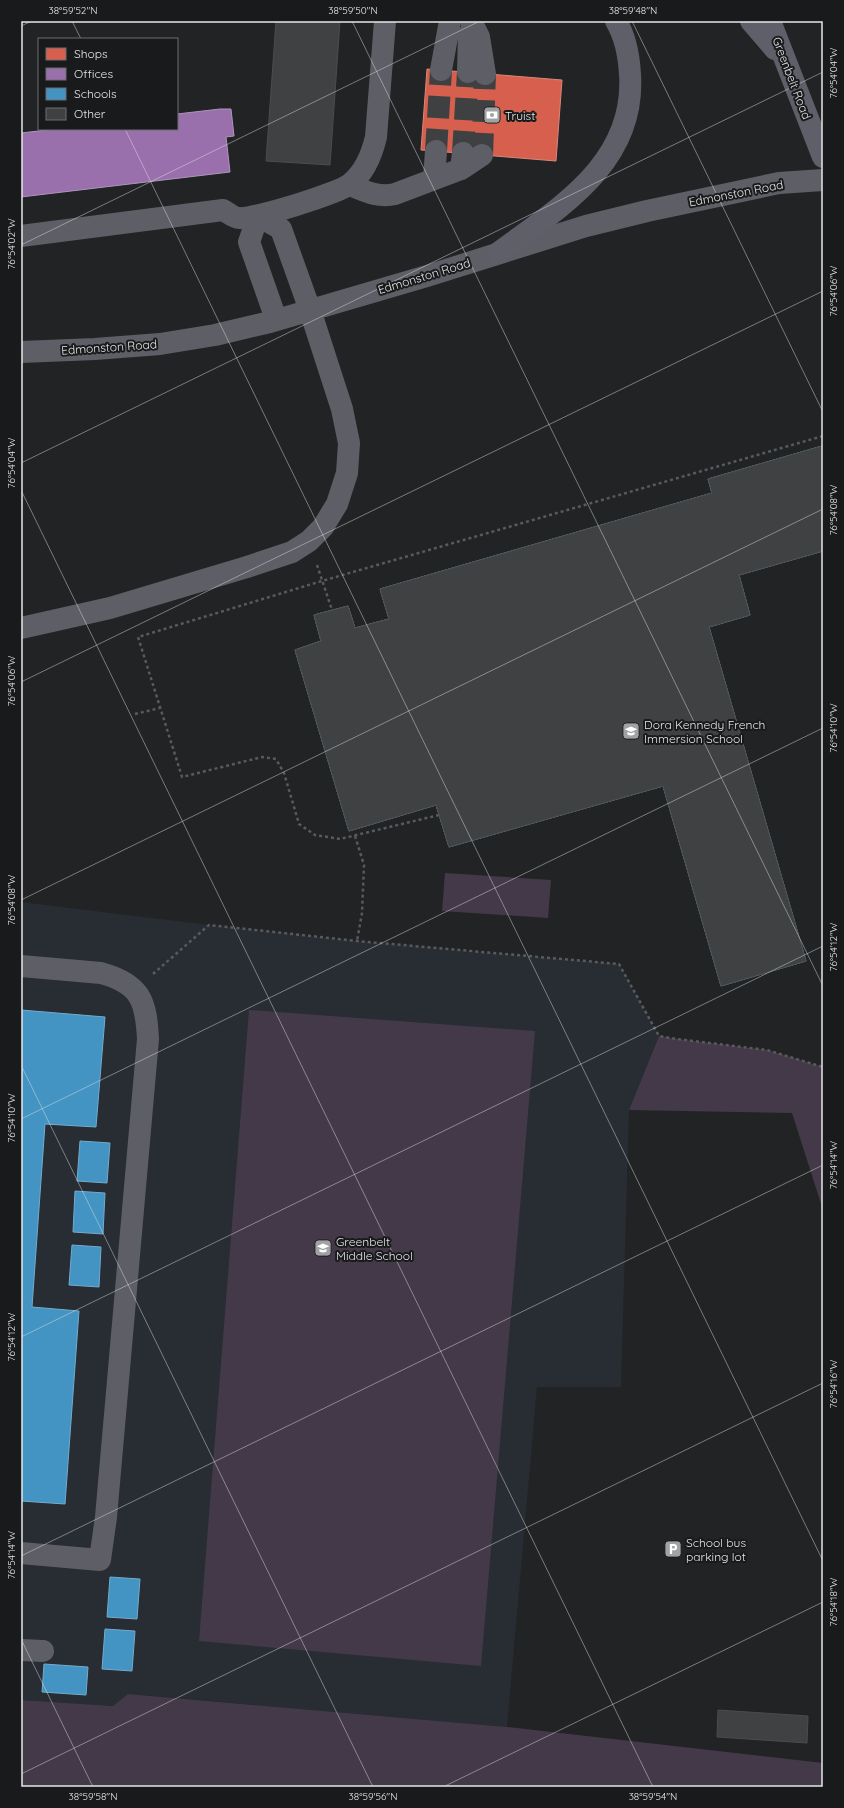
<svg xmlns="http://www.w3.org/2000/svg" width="844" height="1808" font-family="Quicksand,sans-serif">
  <rect width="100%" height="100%" fill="#222325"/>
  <path fill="#272d33" d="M21,902L209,925L357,941L619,964L659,1036L629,1110L621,1387H537L507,1727L129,1694L113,1706L21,1700Z"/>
  <path fill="#443948" d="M445,873L551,880L548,918L442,911Z
    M249,1010L535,1031L481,1666L199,1641Z
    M659,1036L677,1039L767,1050L823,1067V1210L792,1113L629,1110Z
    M128,1694L507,1727L823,1763V1787H21V1700L113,1706Z"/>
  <path fill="#d6604d" stroke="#da887c" d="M427,69L562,80L556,161L421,150Z"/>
  <path fill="#9970ab" stroke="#b094be" d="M220,109H231L234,136L226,137L230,172L21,197V133L56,129H177V114Z"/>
  <path fill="#4393c3" stroke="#74acce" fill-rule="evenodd" d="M822,446L823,451V551L739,575L750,615L709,627L806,961L721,986L663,786L449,847L436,805L349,831L295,650L321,641L314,615L348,606L355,628L389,619L380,589L712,493L708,479ZM595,604L625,701L422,761L394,666Z
    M21,1010L105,1017L96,1127L45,1124L32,1307L79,1311L65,1504L21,1501Z
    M80,1141L110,1143L107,1183L77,1181Z
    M75,1191L105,1193L103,1234L73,1232Z
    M72,1245L101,1247L99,1287L69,1285Z
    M110,1577L140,1579L137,1619L107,1617Z
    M105,1629L135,1631L132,1671L102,1669Z
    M44,1664L88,1667L86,1695L42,1692Z"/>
  <path fill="#404142" stroke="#4a4c4d" d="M276,21H340L330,165L266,161Z
    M822,446L823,451V551L739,575L750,615L709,627L806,961L721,986L663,786L449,847L436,805L349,831L295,650L321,641L314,615L348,606L355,628L389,619L380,589L712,493L708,479Z
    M718,1710L808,1716L807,1743L717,1737Z"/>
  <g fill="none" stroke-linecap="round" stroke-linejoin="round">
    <path stroke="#3f4042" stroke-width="22" stroke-dasharray="22 11" stroke-linecap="butt" d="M436,151L441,70
      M463,153L468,72
      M482,155L485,74"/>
    <path stroke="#595a5e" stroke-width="2.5" stroke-dasharray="3 3" stroke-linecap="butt" d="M317,565L332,610
      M135,714L160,708
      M439,815L340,839L315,835L299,824L284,773L276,759L262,757L182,777L138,637L322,581L823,436
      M355,836L364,865L362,913L357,941
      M153,974L209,925L357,941L619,964L659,1036L677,1039L767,1050L823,1067"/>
    <path stroke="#5e5e66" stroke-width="22" d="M471,21L479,37L485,74
      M441,70L450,21
      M468,72L469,34
      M461,169L482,155
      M434,179L436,151
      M350,185C365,191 378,198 395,194L461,169L463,153
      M258,216L249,242L276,319
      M21,236L223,210C227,212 234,218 239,218C253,220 339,193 350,184C364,173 372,154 376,137L385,21
      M21,352L95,349L160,344L215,335L270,322L427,276L586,226L647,211L779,183L823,180
      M21,628L110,608L247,567L292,552L309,541L323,527L337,504L347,473L349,443L342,409L310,310L281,229L258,216
      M21,966L101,973C141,984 146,1001 148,1039L106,1517L100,1560L21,1553
      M21,1650L43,1651"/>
    <path stroke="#5e5f68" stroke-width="22" d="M751,21L775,49
      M770,21L823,157
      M498,253C560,207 636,163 630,74C629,57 625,36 616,21"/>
  </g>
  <path fill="none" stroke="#e5e7e9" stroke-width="1" stroke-opacity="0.45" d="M72,21L81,39M352,21L823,986M632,21L823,412M21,26L32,21M125,129L823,1561M21,245L480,21M21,463L823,72M21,490L653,1787M21,682L823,291M21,900L823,509M21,1065L373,1787M21,1119L823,728M21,1337L823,946M21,1556L823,1165M21,1639L93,1787M21,1774L823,1383M443,1787L823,1602"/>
  <defs>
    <g id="bank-square" transform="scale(0.9)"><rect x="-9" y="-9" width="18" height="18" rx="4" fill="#a1a2a4" stroke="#181a1c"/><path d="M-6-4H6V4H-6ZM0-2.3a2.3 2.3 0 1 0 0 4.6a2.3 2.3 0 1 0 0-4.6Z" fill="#fff"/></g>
    <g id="school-square" transform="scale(0.9)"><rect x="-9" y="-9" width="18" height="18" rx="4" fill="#a1a2a4" stroke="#181a1c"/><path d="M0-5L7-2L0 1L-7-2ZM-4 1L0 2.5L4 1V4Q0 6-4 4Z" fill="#fff"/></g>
    <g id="parking-square" transform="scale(0.9)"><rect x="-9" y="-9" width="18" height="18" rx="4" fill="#a1a2a4" stroke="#181a1c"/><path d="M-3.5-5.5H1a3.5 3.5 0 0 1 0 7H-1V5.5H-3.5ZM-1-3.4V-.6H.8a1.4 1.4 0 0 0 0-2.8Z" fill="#fff"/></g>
  </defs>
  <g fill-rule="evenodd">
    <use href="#bank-square" x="492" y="115"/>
    <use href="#school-square" x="631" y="731"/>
    <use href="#school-square" x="323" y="1248"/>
    <use href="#parking-square" x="673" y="1549"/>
  </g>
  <g text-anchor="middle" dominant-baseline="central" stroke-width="4" stroke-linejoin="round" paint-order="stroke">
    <g font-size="12" fill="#e5e7e9" stroke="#181a1c">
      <text transform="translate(792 78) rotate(69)">Greenbelt Road</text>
      <text transform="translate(736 193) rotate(-11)">Edmonston Road</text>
      <text transform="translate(424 276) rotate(-17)">Edmonston Road</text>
      <text transform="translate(109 347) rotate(-4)">Edmonston Road</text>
    </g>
    <g font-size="12" fill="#e5e7e9" stroke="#181a1c" text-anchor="start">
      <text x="505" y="115">Truist</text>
      <text x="644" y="724">Dora Kennedy French<tspan x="644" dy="14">Immersion School</tspan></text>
      <text x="336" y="1241">Greenbelt<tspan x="336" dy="14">Middle School</tspan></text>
      <text x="686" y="1542">School bus<tspan x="686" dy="14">parking lot</tspan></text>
    </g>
  </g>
  <rect width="844" height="1808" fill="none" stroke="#181a1c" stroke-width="44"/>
  <rect x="38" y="38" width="140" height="92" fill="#181a1c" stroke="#6a6c6e"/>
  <rect x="46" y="48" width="20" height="12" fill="#d6604d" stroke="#6a6c6e"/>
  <text x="74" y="58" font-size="12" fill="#e5e7e9">Shops</text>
  <rect x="46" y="68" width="20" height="12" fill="#9970ab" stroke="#6a6c6e"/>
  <text x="74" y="78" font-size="12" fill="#e5e7e9">Offices</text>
  <rect x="46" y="88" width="20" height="12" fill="#4393c3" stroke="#6a6c6e"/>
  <text x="74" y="98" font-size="12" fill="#e5e7e9">Schools</text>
  <rect x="46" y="108" width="20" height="12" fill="#404142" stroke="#6a6c6e"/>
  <text x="74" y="118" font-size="12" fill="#e5e7e9">Other</text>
  <rect x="22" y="22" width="800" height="1764" fill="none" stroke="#e5e7e9" stroke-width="1.5"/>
  <g font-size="10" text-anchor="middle" fill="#e5e7e9">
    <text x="73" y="14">38°59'52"N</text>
    <text x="353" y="14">38°59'50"N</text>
    <text x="633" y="14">38°59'48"N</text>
    <text transform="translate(833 73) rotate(-90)" y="4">76°54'04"W</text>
    <text transform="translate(11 244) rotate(-90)" y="4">76°54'02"W</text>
    <text transform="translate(833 291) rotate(-90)" y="4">76°54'06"W</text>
    <text transform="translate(11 463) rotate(-90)" y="4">76°54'04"W</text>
    <text transform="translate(833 510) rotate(-90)" y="4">76°54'08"W</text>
    <text transform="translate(11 681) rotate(-90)" y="4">76°54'06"W</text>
    <text transform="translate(833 728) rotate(-90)" y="4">76°54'10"W</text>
    <text transform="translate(11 900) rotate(-90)" y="4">76°54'08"W</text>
    <text transform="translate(833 947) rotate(-90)" y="4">76°54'12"W</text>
    <text transform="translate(11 1118) rotate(-90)" y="4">76°54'10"W</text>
    <text transform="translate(833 1165) rotate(-90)" y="4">76°54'14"W</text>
    <text transform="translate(11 1337) rotate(-90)" y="4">76°54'12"W</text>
    <text transform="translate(833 1384) rotate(-90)" y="4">76°54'16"W</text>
    <text transform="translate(11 1555) rotate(-90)" y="4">76°54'14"W</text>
    <text transform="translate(833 1602) rotate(-90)" y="4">76°54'18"W</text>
    <text x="93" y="1800">38°59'58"N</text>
    <text x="373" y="1800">38°59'56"N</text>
    <text x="653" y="1800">38°59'54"N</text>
  </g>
</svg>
